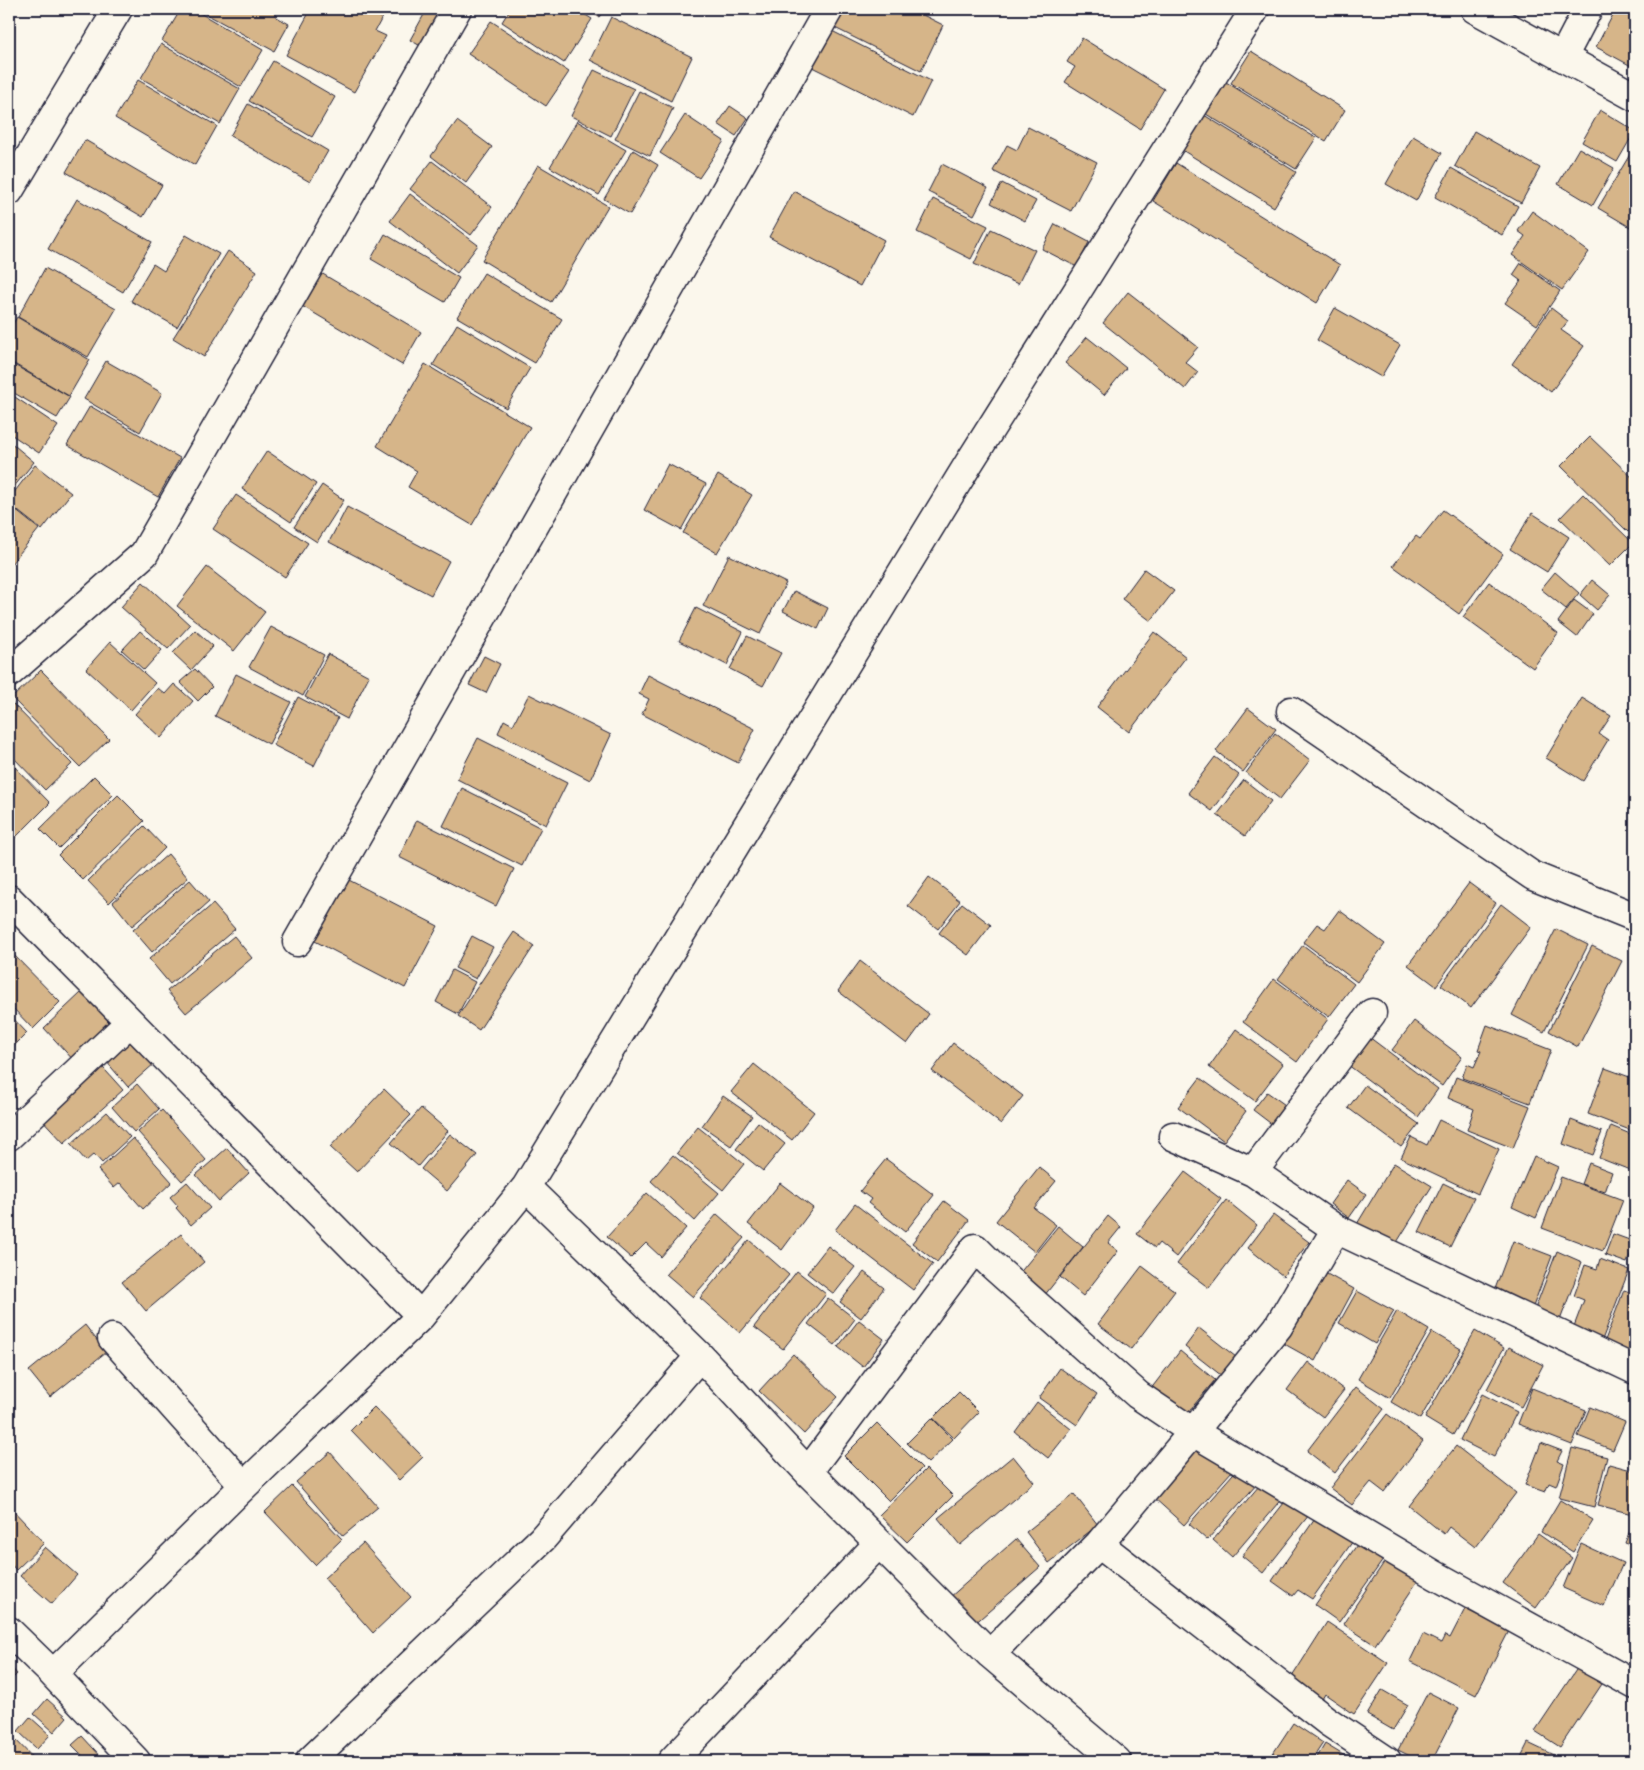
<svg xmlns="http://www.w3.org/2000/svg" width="1644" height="1770" font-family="Sriracha,sans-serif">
  <rect width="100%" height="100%" fill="#fbf7ec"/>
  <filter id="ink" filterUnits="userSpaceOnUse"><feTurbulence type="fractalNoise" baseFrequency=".02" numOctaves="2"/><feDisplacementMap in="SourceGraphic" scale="10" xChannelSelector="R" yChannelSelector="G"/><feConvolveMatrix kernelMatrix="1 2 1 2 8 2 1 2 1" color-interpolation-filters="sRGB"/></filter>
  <g filter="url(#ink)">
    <path fill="#d6b589" stroke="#22223b" d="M181,9H193L263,50L241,87L162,41Z
      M197,9H278L275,16L289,24L274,51Z
      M311,9H365L382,18L375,31L386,36L354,92L286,55Z
      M427,9L441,17L424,48L410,40Z
      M510,9H576L592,19L564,63L502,22Z
      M586,9H605L599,17Z
      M839,9H911L943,25L921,71L831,26Z
      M1616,9H1635V68L1596,47Z
      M611,17L692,57L671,101L590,60Z
      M491,21L569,72L546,106L468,54Z
      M830,30L931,81L913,117L812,67Z
      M1082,38L1164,89L1140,129L1065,82L1075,67L1067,62Z
      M161,44L240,89L220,124L141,78Z
      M1251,51L1345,110L1326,141L1231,83Z
      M273,61L335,97L312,137L249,101Z
      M594,70L634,89L611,136L571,116Z
      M138,80L217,126L195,165L115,118Z
      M1226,82L1316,138L1296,169L1206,114Z
      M639,91L673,108L650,156L615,139Z
      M248,104L328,151L310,182L230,136Z
      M730,106L748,118L736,136L718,124Z
      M1600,110L1635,131L1617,162L1582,142Z
      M685,115L724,141L699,178L660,153Z
      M1204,115L1296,172L1274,207L1182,150Z
      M457,121L492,147L466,183L431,156Z
      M577,121L626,150L599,195L550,167Z
      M1028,127L1097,162L1071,211L993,171L1007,145L1017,150Z
      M1474,131L1540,168L1521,203L1455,166Z
      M1413,136L1442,153L1416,201L1386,184Z
      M85,140L162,185L143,217L66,172Z
      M1635,146V230L1598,208Z
      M1579,148L1614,168L1593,205L1558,184Z
      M633,150L658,165L630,214L604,199Z
      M432,161L492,207L471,235L410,189Z
      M1176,163L1340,265L1317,303L1153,201Z
      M942,164L988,188L974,215L928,192Z
      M538,165L608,206L551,302L482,260Z
      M1451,168L1518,206L1502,235L1435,197Z
      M1002,183L1036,201L1025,221L991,203Z
      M794,191L884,240L860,286L769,237Z
      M410,194L478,245L457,273L390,221Z
      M77,199L152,242L123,292L48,249Z
      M933,199L988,226L971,259L917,232Z
      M1532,211L1589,252L1562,290L1512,255L1525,236L1518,231Z
      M1055,224L1089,242L1077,267L1042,249Z
      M991,229L1035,250L1018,284L974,264Z
      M385,234L459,278L445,302L371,259Z
      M186,235L219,254L177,327L131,301L153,264L164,271Z
      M228,251L257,271L204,357L173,338Z
      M1521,263L1560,291L1537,325L1505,303L1521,281L1513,275Z
      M45,268L116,309L88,357L18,317Z
      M321,273L421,332L402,365L302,306Z
      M484,273L562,319L535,363L457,317Z
      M1128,292L1198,347L1185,362L1198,372L1185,389L1103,323Z
      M1335,308L1400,345L1381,377L1317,340Z
      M1551,308L1568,321L1561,330L1584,346L1551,392L1512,364Z
      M17,317L90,360L69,396L9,361V330Z
      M457,324L530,368L506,408L433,365Z
      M1087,337L1126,368L1104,395L1065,363Z
      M106,361L162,393L140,432L84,399Z
      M9,362L70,397L57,418L9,390Z
      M425,364L530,427L472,525L408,487L417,471L377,446Z
      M9,393L58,426L39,453L9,433Z
      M90,406L180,458L158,497L67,445Z
      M1590,437L1635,480V524L1628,532L1561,466Z
      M9,441L34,462L9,493Z
      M267,451L316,484L291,522L242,489Z
      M668,464L706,484L681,530L644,510Z
      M35,465L71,493L42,530L9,504V499Z
      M718,475L752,495L717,553L683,533Z
      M322,485L344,500L317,542L294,527Z
      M1583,494L1633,543L1610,566L1560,518Z
      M236,495L308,543L285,577L213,529Z
      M9,505L39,529L11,564L9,563Z
      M347,507L449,561L431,595L329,542Z
      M1443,510L1503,554L1459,614L1393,566L1416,536L1420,539Z
      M1532,513L1569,537L1547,572L1510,549Z
      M729,555L786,583L760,634L703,606Z
      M207,567L265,612L234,651L177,606Z
      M1144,569L1174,591L1151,621L1122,599Z
      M1555,572L1579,593L1566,609L1541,589Z
      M1592,580L1610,595L1597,610L1580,595Z
      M143,582L190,625L168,649L121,607Z
      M1489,582L1558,633L1533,668L1463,617Z
      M794,591L828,608L818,629L783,611Z
      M1574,600L1593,614L1577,637L1558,622Z
      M696,608L743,632L727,665L679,641Z
      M271,627L324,655L303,696L249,667Z
      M195,630L213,646L191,670L173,653Z
      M140,631L162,650L144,670L122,650Z
      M1154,632L1186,657L1129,732L1097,707Z
      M747,636L781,653L763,686L730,669Z
      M110,642L155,683L131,710L86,669Z
      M328,654L369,676L347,719L305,697Z
      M484,656L500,664L486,693L469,685Z
      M195,669L212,687L198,701L180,682Z
      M41,670L109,739L80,767L12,698Z
      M236,674L291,702L269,744L215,716Z
      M648,675L755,729L738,763L642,714L649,699L639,694Z
      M174,684L193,701L161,738L135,714L158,688L165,694Z
      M529,694L611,735L590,780L498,733L504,720L513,725Z
      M298,697L338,718L314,766L273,745Z
      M1582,698L1611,716L1599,734L1608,740L1583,781L1546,758Z
      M9,700L72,764L45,790L9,753Z
      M1248,708L1276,729L1243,772L1216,751Z
      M1275,733L1310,760L1280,799L1246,773Z
      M478,738L567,783L546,825L457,779Z
      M1215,757L1239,775L1212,811L1188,793Z
      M9,761L50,803L9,844Z
      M94,776L113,795L59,848L40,829Z
      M1244,780L1271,801L1245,836L1217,815Z
      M462,788L541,828L522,866L443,826Z
      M118,795L144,821L83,880L58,855Z
      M417,820L514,869L496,906L399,857Z
      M144,826L165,848L109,903L88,881Z
      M168,854L188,878L132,926L113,902Z
      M343,877L438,926L405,988L311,939Z
      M929,877L960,901L938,929L908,906Z
      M190,880L209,902L152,952L133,930Z
      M1469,883L1496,903L1436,986L1408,965Z
      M962,903L991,925L968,955L939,933Z
      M213,904L235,929L170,984L149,959Z
      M1501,904L1531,927L1471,1008L1441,985Z
      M1339,910L1385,944L1357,982L1303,942L1317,924L1325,929Z
      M1556,929L1588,945L1544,1032L1512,1015Z
      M514,932L534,946L479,1030L458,1016Z
      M234,936L252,958L186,1013L167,991Z
      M472,936L493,947L476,979L455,968Z
      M1303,945L1354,984L1329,1017L1278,979Z
      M1592,946L1622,961L1578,1047L1549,1031Z
      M9,950L60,1002L33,1029L9,1004Z
      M860,961L929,1014L907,1044L838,991Z
      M452,970L475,982L458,1014L436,1002Z
      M1274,979L1328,1019L1297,1062L1243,1022Z
      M82,992L114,1027L76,1063L44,1028Z
      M9,1014L27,1033L9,1051Z
      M1414,1021L1462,1057L1442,1086L1392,1050Z
      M1487,1025L1551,1050L1530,1103L1462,1078L1467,1064L1474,1067L1481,1051L1478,1050Z
      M1236,1029L1283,1064L1255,1101L1209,1067Z
      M132,1037L155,1063L128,1087L106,1061Z
      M1369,1037L1438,1089L1418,1117L1348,1065Z
      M953,1043L1023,1096L1001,1124L932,1071Z
      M97,1061L123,1090L64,1143L38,1115Z
      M754,1064L814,1112L792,1140L731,1092Z
      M1605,1068L1635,1079V1132L1588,1114Z
      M1456,1077L1530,1106L1513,1148L1467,1130L1474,1109L1448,1098Z
      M1200,1078L1246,1111L1224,1141L1178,1107Z
      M137,1084L159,1109L134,1132L112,1107Z
      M1365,1085L1419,1124L1401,1147L1348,1108Z
      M384,1089L411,1115L357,1172L330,1147Z
      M1267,1092L1288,1107L1274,1126L1253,1110Z
      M723,1096L752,1116L731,1146L702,1126Z
      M421,1108L448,1131L418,1166L391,1143Z
      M162,1110L206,1160L182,1181L138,1132Z
      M107,1112L130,1137L102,1163L94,1154L86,1161L71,1144Z
      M1439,1120L1499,1149L1478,1194L1401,1158L1411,1137L1427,1145Z
      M1571,1120L1602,1132L1593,1155L1563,1144Z
      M758,1122L785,1144L763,1171L736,1149Z
      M1611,1126L1635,1136V1172L1599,1158Z
      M698,1127L744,1164L723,1190L677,1153Z
      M450,1134L477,1155L447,1191L421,1169Z
      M133,1138L172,1182L143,1209L120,1183L114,1188L98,1170Z
      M227,1148L249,1173L219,1201L196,1175Z
      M673,1155L719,1193L695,1221L651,1181Z
      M1534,1156L1558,1167L1536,1218L1512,1207Z
      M886,1159L934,1195L905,1232L868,1203L871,1199L860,1191Z
      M1394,1163L1432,1186L1394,1247L1357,1224Z
      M1589,1163L1612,1172L1605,1192L1581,1184Z
      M1039,1167L1056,1181L1034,1208L1056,1225L1035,1252L996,1221Z
      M1185,1172L1221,1199L1176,1257L1159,1243L1155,1248L1137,1234Z
      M1561,1177L1623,1200L1603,1251L1542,1228Z
      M1347,1180L1366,1194L1349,1218L1330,1204Z
      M187,1182L210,1208L191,1225L176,1208L178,1206L170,1197Z
      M780,1183L813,1208L782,1250L748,1224Z
      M1443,1183L1474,1198L1450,1247L1419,1232Z
      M647,1193L686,1228L661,1257L646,1243L631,1258L607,1237Z
      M1226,1200L1257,1225L1209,1288L1177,1264Z
      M944,1201L969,1220L937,1262L912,1243Z
      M855,1204L933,1264L913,1290L835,1230Z
      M717,1214L744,1238L693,1297L666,1274Z
      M1273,1215L1309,1242L1283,1276L1248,1248Z
      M1108,1216L1121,1227L1108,1243L1118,1251L1083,1296L1060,1277Z
      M1058,1226L1083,1247L1044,1296L1018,1275Z
      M181,1234L204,1262L146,1311L122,1282Z
      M1613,1234L1635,1242L1627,1263L1605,1255Z
      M749,1240L789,1275L740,1333L700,1298Z
      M1513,1241L1552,1256L1531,1312L1492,1297Z
      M828,1246L855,1267L834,1294L807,1273Z
      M1557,1251L1582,1262L1559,1323L1533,1314Z
      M1600,1259L1629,1270L1602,1340L1573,1329L1584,1300L1574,1296L1585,1265L1597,1269Z
      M1142,1266L1175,1291L1131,1349L1098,1324Z
      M1318,1269L1354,1289L1315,1361L1279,1341Z
      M797,1271L826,1294L783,1349L754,1327Z
      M864,1272L884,1288L861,1318L840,1302Z
      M1624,1290L1635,1294V1356L1604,1343Z
      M1357,1291L1394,1311L1375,1344L1339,1323Z
      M828,1298L855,1319L835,1345L808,1324Z
      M1397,1311L1429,1330L1390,1398L1358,1379Z
      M859,1320L884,1339L863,1367L838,1347Z
      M85,1325L106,1352L50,1397L29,1371Z
      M1199,1328L1236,1357L1222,1376L1185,1347Z
      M1475,1331L1504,1348L1453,1435L1425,1418Z
      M1432,1332L1461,1349L1420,1419L1391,1402Z
      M1509,1347L1543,1365L1521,1407L1487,1389Z
      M1180,1351L1215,1380L1184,1417L1150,1390Z
      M793,1354L838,1397L804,1434L759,1391Z
      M1308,1362L1344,1390L1323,1417L1287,1390Z
      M1060,1368L1097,1394L1077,1425L1039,1398Z
      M1356,1387L1384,1409L1335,1473L1307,1451Z
      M1532,1388L1586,1410L1572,1445L1518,1424Z
      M959,1392L979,1412L954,1438L933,1418Z
      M1482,1394L1517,1412L1494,1457L1460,1440Z
      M1037,1402L1071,1429L1048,1458L1015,1432Z
      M374,1407L423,1457L399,1480L351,1430Z
      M1590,1407L1625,1422L1613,1450L1578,1436Z
      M1387,1414L1423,1441L1384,1492L1371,1482L1352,1505L1330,1488Z
      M932,1418L953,1439L928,1463L907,1443Z
      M877,1423L922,1468L889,1501L844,1456Z
      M1201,1443L1232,1471L1184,1525L1153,1497Z
      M1541,1443L1562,1451L1557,1461L1564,1464L1556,1486L1549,1483L1545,1492L1525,1485Z
      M1456,1446L1516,1493L1475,1547L1449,1527L1444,1534L1409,1506Z
      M1572,1448L1607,1457L1594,1507L1559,1498Z
      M330,1452L378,1507L343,1536L296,1482Z
      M1013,1456L1034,1482L960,1545L938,1518Z
      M1609,1464L1635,1471V1501L1632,1514L1598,1505Z
      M1240,1466L1258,1483L1207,1540L1189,1524Z
      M926,1469L953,1496L907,1542L879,1515Z
      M1265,1479L1284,1496L1232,1557L1213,1540Z
      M292,1486L342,1539L315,1565L265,1512Z
      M1074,1494L1098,1525L1049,1563L1026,1532Z
      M1288,1498L1309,1515L1263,1573L1242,1556Z
      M1560,1500L1593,1520L1573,1552L1541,1532Z
      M10,1507L44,1543L16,1570L9,1562Z
      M1317,1516L1353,1541L1312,1599L1298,1590L1293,1596L1272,1581Z
      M1635,1518V1547L1625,1543Z
      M1538,1534L1572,1558L1536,1608L1503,1583Z
      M1016,1539L1040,1567L973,1625L949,1598Z
      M1359,1542L1383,1560L1339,1622L1315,1605Z
      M363,1543L411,1597L373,1633L324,1578Z
      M1581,1544L1623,1563L1604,1606L1563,1588Z
      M45,1547L77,1575L52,1604L20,1576Z
      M1387,1558L1419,1579L1375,1645L1343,1624Z
      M1465,1609L1509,1631L1476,1695L1410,1661L1423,1634L1441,1643L1445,1635L1450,1638Z
      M1327,1622L1388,1663L1354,1714L1325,1694L1321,1701L1290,1680Z
      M9,1665L17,1674L9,1682Z
      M1578,1667L1602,1684L1560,1747L1535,1731Z
      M1382,1690L1408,1705L1393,1730L1367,1715Z
      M1428,1692L1459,1708L1432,1761H1420L1398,1750Z
      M47,1699L67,1717L54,1732L34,1714Z
      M30,1717L50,1735L37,1749L18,1731Z
      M1293,1723L1323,1743L1311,1761H1268Z
      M82,1736L105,1761H88L72,1745Z
      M13,1737L36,1761H9V1742Z
      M1528,1743L1564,1760L1563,1761H1519Z
      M1325,1744L1353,1761H1315Z"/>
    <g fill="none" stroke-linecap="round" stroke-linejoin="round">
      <g stroke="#22223b" stroke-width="31">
        <path id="street" d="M1563,57L1588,9
          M9,191L118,9
          M9,673L144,554L457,9
          M1291,711L1533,876L1635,917
          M9,899L421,1316
          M297,942L829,9
          M9,1136L129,1023
          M1173,1136L1253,1172L1336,1229L1635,1370
          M1253,1172L1372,1013
          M526,1187L700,1356L808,1472L990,1654L1117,1761
          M112,1338L244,1486
          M808,1472L975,1248L991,1264L1138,1395L1193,1432L1435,1575L1635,1685
          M1099,1544L1327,1721L1387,1761
          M9,1631L53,1674L136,1761
          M990,1654L1099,1544L1193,1432L1278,1327L1336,1229
          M53,1674L244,1486L421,1316L526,1187L969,463L1255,9
          M310,1761L542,1539L700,1356
          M672,1761L879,1543"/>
      </g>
      <g stroke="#22223b" stroke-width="31">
        <path id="secondary" d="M1475,9L1635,97"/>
      </g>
      <use href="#street" stroke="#fbf7ec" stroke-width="28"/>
      <use href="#secondary" stroke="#fbf7ec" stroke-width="28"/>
    </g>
  </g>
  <rect width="1644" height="1770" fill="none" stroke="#fbf7ec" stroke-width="30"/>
  <rect x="15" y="15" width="1614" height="1740" fill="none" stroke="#22223b" stroke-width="2" filter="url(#ink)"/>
</svg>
